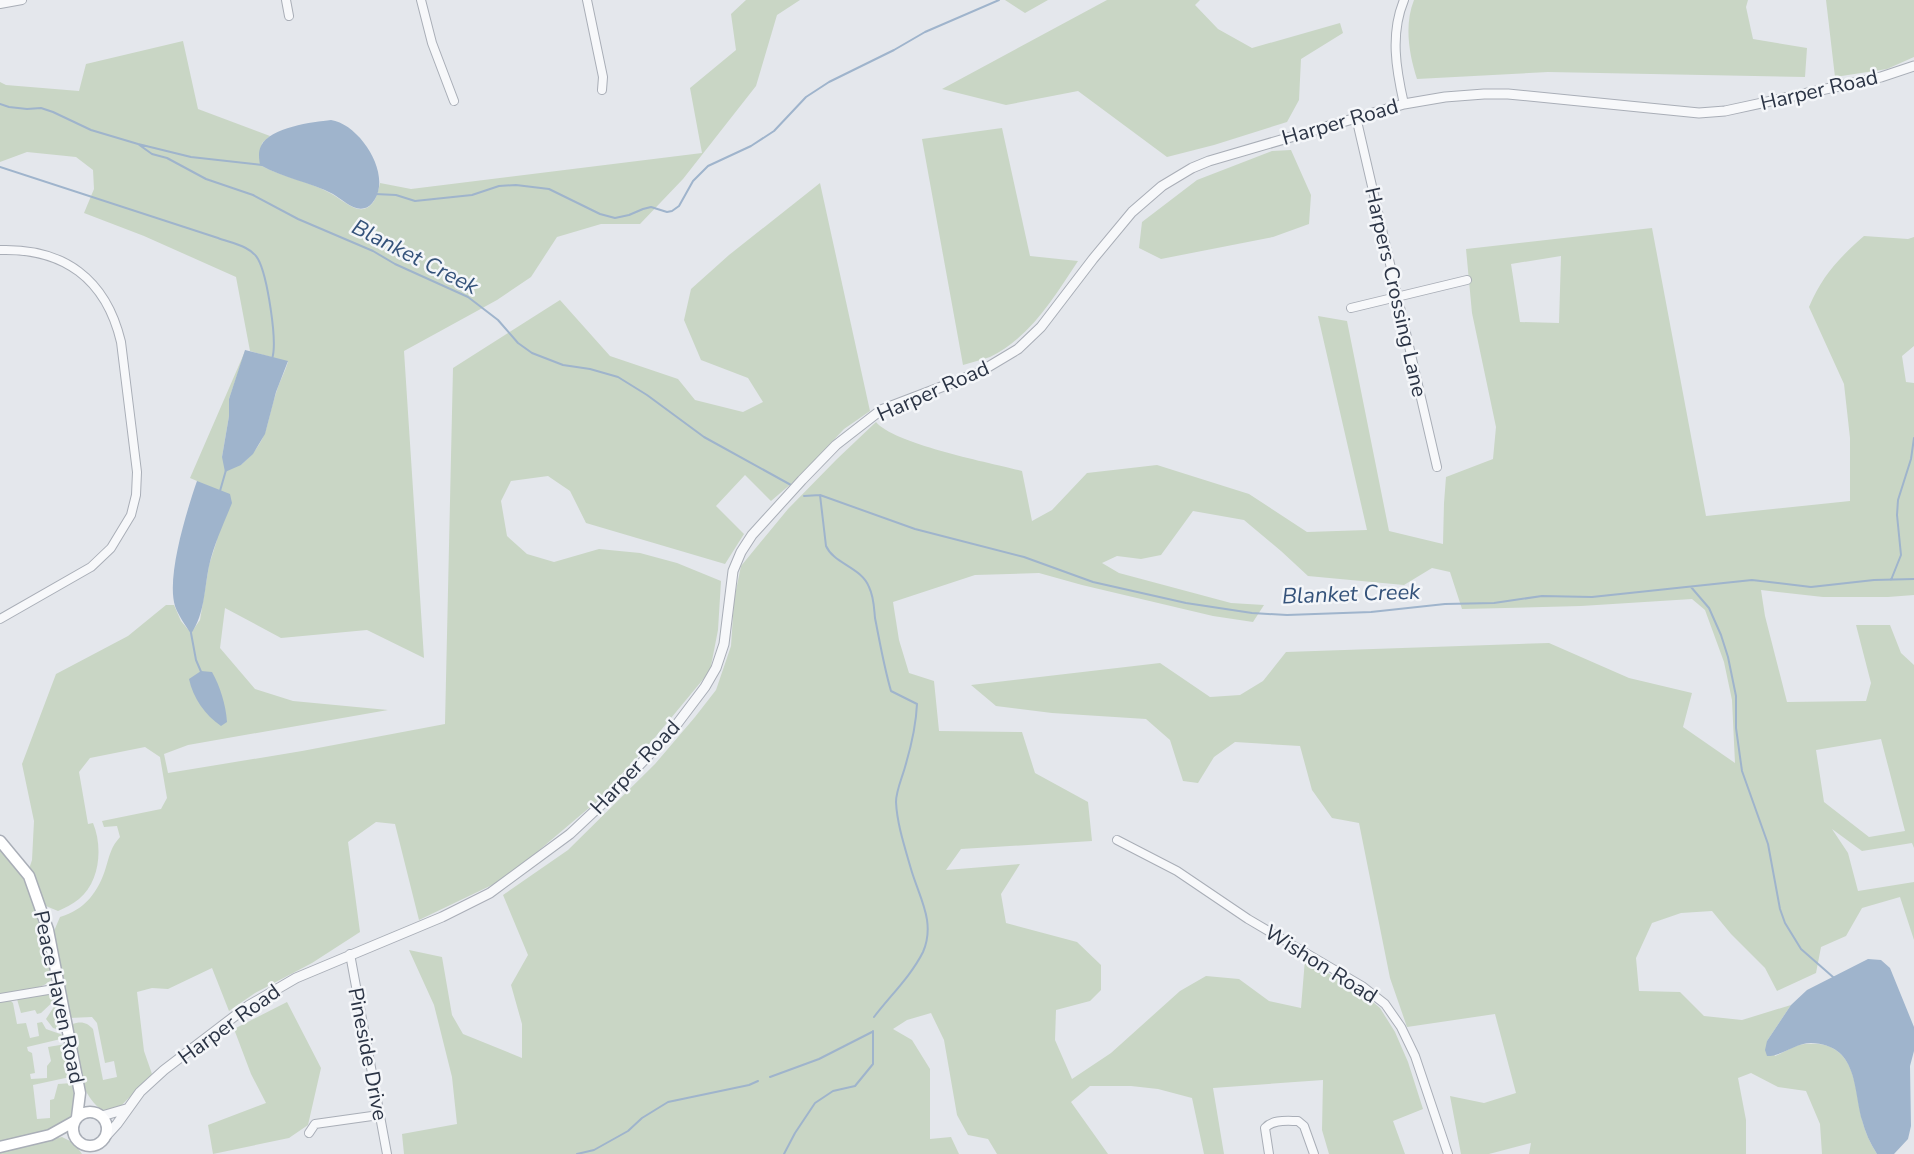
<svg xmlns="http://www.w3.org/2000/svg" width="1914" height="1154" font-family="'Nunito Sans',sans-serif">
  <rect width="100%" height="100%" fill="#e4e7ec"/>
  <path fill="#c9d6c5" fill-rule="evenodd" d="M746,0H800L777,15L756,86L683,179L640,224H601L557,237L531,277L497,300L404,351L424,658L367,630L281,638L225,608L220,648L255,689L293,701L388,710L188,745L164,754L168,773L302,751L445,724L453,368L560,300L610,356L678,379L695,400L743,412L763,402L748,378L701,360L684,320L691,289L729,255L820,183L870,411L844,429L799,477L771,501L745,475L716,506L744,534L725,564L586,523L570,491L548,476L511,481L501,501L507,536L527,554L554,562L599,549L640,553L677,563L721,581L718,630L710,671L652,741L596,802L524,863L494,884L419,920L395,824L376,822L348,842L360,932L312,963L255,993L229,1011L212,968L168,989L152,988L137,992L144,1051L152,1074L118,1109L102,1110C76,1092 77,1053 72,1024C81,1021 87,1022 93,1029L103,1080L117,1077L114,1061L105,1063L97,1023L92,1017L69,1018L54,931L60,917C85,910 99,891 106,867C110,854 111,847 120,837L117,826L104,827L102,821L161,809L167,798L160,757L145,747L90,758L79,772L88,824L93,823C103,847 100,882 79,899C73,904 65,908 58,911L46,906L29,869L32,860L34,821L22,764L56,674L128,636L166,605H174L181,621L191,633L200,620L209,565L217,540L197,481L190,478L246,349L229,399V416L222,457L241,465C270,439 265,426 276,393C279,382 285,372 288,362L250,351L236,277L144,236L84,213L94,189L93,170L76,157L27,152L0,162V82L6,85L79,91L86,64L183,41L198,109L270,136L262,143L260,165C282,177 308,181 330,193C340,198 353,211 363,209C375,207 378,192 380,183L411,189L702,153L690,88L736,50L731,14Z
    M1005,0H1048L1025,13Z
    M1107,0H1200L1195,5L1218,29L1252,48L1340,23L1343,33L1301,59L1299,100L1287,122L1214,145L1167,157L1078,91L1006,105L942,89Z
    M1414,0H1748L1746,7L1753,39L1807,48L1805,77L1548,72L1417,79C1409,54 1404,25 1414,0Z
    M1826,0H1914V57L1887,69L1835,77Z
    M1002,128L1030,256L1078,261C1054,297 1031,337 990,357C982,360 972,362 963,365L922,139Z
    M1291,150L1311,195L1309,224L1273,237L1161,259L1139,248L1142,222L1197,180L1272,151Z
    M1652,228L1706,516L1850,501V438L1844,384L1809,307C1822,276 1839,258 1864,236L1908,239L1914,237V346L1902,356L1906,382L1914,383V595L1888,597H1823L1761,590L1765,616L1787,702L1866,701L1871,683L1856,625H1890L1901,653L1914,665V848L1912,843L1862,851L1832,829L1848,853L1858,891L1914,882V940L1900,897L1862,908L1846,936L1821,947L1816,973L1777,991L1765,968L1731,934L1712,911L1681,913L1652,923L1636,958L1639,991L1680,992L1704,1016L1742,1020L1791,1005L1767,1041L1775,1056C1782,1053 1789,1049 1796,1046C1804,1043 1812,1044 1819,1044C1857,1049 1855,1092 1862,1119C1865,1132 1870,1143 1877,1154H1822L1820,1124L1806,1091L1778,1087L1751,1073L1738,1078L1746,1120V1154H1529L1531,1143L1489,1154H1461L1450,1096L1484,1103L1516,1093L1495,1014L1407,1027L1390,978L1359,823L1332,818L1312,790L1300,746L1235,742L1214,757L1198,783L1183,781L1170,740L1146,719L1052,713L996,706L971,685L1160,663L1210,697L1240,695L1263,681L1286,652L1549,643L1629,678L1692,693L1683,727L1735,763L1732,700L1724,662L1705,610L1692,599L1581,606L1462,609L1450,572L1432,568L1404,585L1308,576L1281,551L1244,520L1193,511L1161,555L1141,559L1117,556L1102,563L1119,573L1231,603L1264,605L1253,622L1213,616L1082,585L1039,573L975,575L893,602L899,640L909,673L934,681L939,731L1022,732L1035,773L1088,802L1092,841L961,849L946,870L1020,864L1001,894L1006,923L1077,942L1101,965V990L1090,1001L1056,1010L1055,1040L1072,1079L1111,1053L1180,991L1206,976L1239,979L1269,1001L1301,1008L1305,959L1367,997L1380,1008L1395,1032L1408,1062L1423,1109L1393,1121L1405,1154H1329L1322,1130L1323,1080L1213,1088L1224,1154H1204L1192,1098L1158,1089L1131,1086H1090L1071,1102L1108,1154H997L988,1139L968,1135L957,1115L944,1040L931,1013L907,1020L893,1029L912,1040L930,1069V1139L951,1137L959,1154H404L402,1134L457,1124L452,1077L434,1005L409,950L442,957L452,1015L463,1034L522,1058V1024L511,985L528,955L503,895L568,850L655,764L695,717L716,690L731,646L734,600L741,566L788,509L837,459L876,422C894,444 991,463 1022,471L1032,521L1052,510L1087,473L1157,465L1249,494L1307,532L1367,530L1318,316L1347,321L1389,531L1443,544L1444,503L1446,477L1493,459L1496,427L1472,313L1466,249ZM1561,256L1559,323L1520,322L1511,264ZM1881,739L1905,831L1869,837L1824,802L1816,750Z
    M0,846L26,880L44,933L54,977C44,991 16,991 0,995Z
    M45,993L55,995L57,998L41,1013L37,1014L35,1010L21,1013L17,999Z
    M10,1000L13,1003L17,1024L26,1023L30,1038L39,1036L37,1023L42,1022L46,1029L63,1035L65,1038L27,1047L28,1051L32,1053L35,1073L30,1074L31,1079L47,1078V1066L51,1061L48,1047L66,1044L70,1077L33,1085L37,1119L50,1118V1100L54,1099L58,1084L72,1083L76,1100L73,1116L61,1126L0,1143V1002Z
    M287,1002L321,1068L308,1125L289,1138L213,1154L208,1125L266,1103L251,1074L234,1029Z
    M55,1005L60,1006L64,1031L53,1028L46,1019Z
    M62,1137L74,1143L82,1154H0V1151Z"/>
  <path fill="#9fb4cc" d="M331,120C359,124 391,172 375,199C373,202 370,207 365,208C354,212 342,199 333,194C310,182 283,178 260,165C259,158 258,152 261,146C270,127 313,122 331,120Z
    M245,350L288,361L276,392L265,434L253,454L241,465L225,472L222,457L229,416V399Z
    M197,481L230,494L232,503C224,523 214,544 209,566C204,590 205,613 191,634C185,624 179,617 175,606C166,577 187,510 197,481Z
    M201,671L212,672C220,686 226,705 227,722L221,726C205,715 193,698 189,679Z
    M1868,959L1881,960L1890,968L1914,1027V1051L1910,1066L1911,1126L1908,1139L1894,1154H1877C1870,1143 1865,1132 1862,1120C1853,1087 1858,1045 1811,1043C1795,1043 1783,1056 1767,1056L1765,1050L1767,1041L1791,1005L1807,990Z"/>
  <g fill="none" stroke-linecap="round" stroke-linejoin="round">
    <path stroke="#9fb4cc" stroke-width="2" d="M0,104L9,107L27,109L41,108L53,112L91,130L138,144L152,154L167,158L206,179L253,195L298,219L373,251L395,264L468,297L498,320L518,343L532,353L563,365L590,369L618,377L647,395L704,437L791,485
      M138,144L191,157L262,165
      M0,167L218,238C231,243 251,246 258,259C267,275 278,342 272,359
      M375,194L396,195L415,201L472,195L499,186L516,185L549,189L600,214L615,218L629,215L643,209L651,207L667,212L672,211L679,206L693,181L708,166L751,146L774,131L806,97L829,82L894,50L925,32L999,0
      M220,491L226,470
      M820,495L826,546C834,564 861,567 869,587C874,597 874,608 875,618C880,643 884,667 891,691L917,704C916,726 911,747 905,767C902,778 896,791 896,802C897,824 905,848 911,869C919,897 936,922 923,952C911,976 890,996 874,1017
      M804,496L820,495L915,529L1024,557L1093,582L1186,603L1252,613L1287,615L1371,612L1445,604L1494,603L1542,596L1592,597L1752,580L1811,587L1874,580L1914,579
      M1891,580L1901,555L1897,515L1898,500L1911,459L1914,438
      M1691,587L1709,608L1721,635L1728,657L1736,696V728L1742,771L1768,844L1780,909L1785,923L1801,949L1833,977
      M191,633L196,660L202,674
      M770,1077L819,1059L872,1032
      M577,1154L594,1150L628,1131L642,1118L668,1102L749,1085L758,1081
      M784,1154L795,1133L815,1103L833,1091L855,1086L873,1064V1031"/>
    <g stroke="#a9aeb7" stroke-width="10">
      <path id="minor" d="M286,0L289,16
        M421,0L432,43L454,101
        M587,0L603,77L602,90
        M1404,0C1390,34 1396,69 1404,104
        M0,4L22,0
        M1356,117L1437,467
        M0,250C64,248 106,279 121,342L137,472L136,495L131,515L111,548L91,567L0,619
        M1351,308L1467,280
        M1117,840L1177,871L1248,919L1362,986L1385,1004L1401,1027L1415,1056L1448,1154
        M350,954L387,1154
        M0,998L60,988
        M309,1133L315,1124L379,1115
        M1269,1154L1265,1128C1273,1119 1287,1121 1298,1121L1304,1126L1314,1154"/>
    </g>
    <g stroke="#a9aeb7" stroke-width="11">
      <path id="tertiary" d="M102,1116L126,1109
        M107,1135L117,1124L140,1092L164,1070L248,1006L296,978L442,917L490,893L570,834L602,804L649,755L674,728L705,687L716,668L724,644L733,571L741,552L752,535L802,480L836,445L881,410L978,373L1018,349L1041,327L1093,259L1132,212L1162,186L1192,168L1209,161L1404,104L1445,97L1484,94H1508L1699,113L1725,111L1881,77L1914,66"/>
    </g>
    <g stroke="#a9aeb7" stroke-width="13">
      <path id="secondary" d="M0,841L29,876L48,930L80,1093L77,1117
        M73 1129a17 17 0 1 1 34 0a17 17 0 1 1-34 0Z
        M0,1147L50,1135L75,1121"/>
    </g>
    <use href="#minor" stroke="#f7f8fa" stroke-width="8"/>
    <use href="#tertiary" stroke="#f7f8fa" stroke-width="9"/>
    <use href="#secondary" stroke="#fff" stroke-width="10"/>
  </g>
  <g text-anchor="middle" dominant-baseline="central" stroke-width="5" stroke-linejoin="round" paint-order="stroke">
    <g font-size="21" fill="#2b3445" stroke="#f4f6f9">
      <text transform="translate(1819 90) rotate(-13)">Harper Road</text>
      <text transform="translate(1340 122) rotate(-16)">Harper Road</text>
      <text transform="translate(1396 292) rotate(77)">Harpers Crossing Lane</text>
      <text transform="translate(933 391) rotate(-24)">Harper Road</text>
      <text transform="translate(635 767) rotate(-47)">Harper Road</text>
      <text transform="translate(1321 964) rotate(32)">Wishon Road</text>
      <text transform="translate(59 997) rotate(78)">Peace Haven Road</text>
      <text transform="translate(229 1024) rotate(-36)">Harper Road</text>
      <text transform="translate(368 1054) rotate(79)">Pineside Drive</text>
    </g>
    <g font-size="22" font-style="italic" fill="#34527a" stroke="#f4f6f9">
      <text transform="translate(415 257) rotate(27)">Blanket Creek</text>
      <text transform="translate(1351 594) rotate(-2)">Blanket Creek</text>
    </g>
  </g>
</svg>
